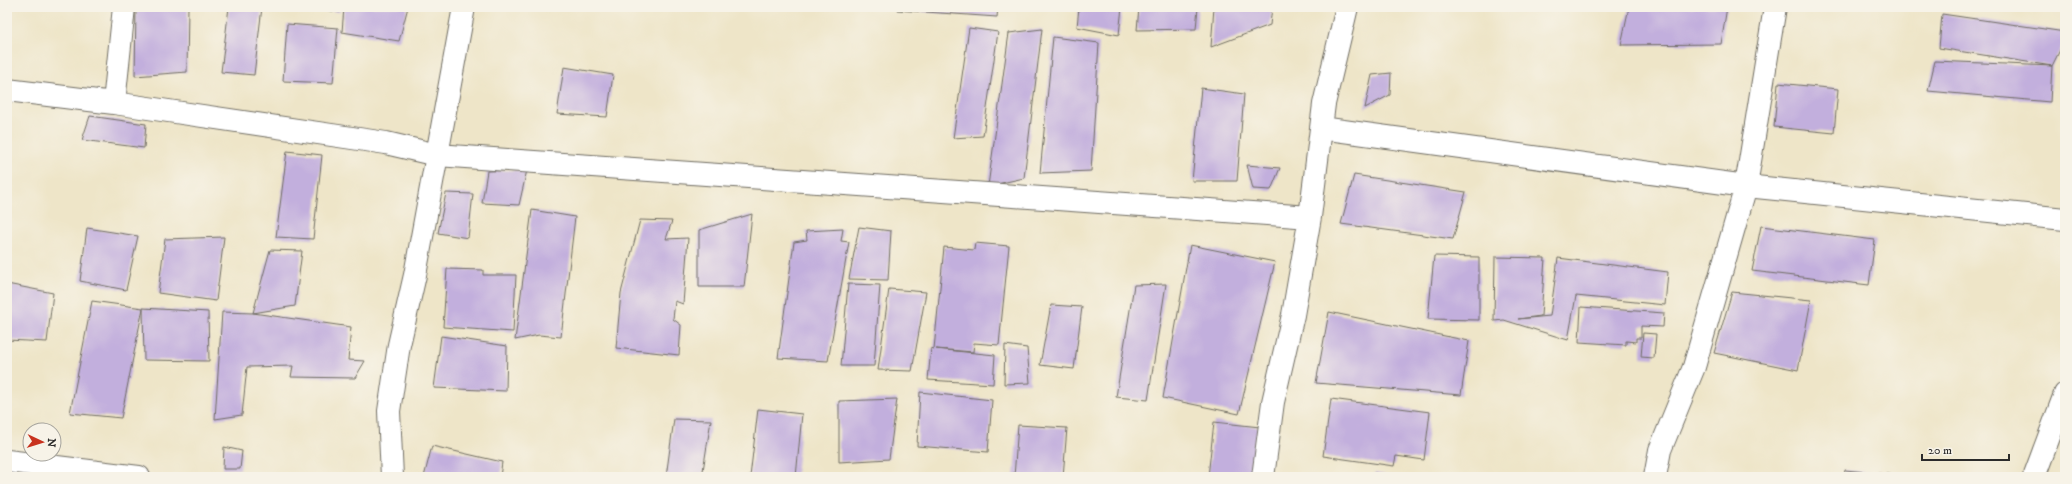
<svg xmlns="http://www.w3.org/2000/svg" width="2072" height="484" font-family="'IM FELL DW Pica',serif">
  <rect width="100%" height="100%" fill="#f7f3e8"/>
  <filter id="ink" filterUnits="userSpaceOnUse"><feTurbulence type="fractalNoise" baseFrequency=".025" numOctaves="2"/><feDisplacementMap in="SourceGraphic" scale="8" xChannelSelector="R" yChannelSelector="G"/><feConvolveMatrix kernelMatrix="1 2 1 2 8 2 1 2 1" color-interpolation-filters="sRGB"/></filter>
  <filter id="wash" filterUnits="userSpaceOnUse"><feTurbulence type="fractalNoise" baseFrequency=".012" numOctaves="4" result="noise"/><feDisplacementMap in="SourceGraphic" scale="16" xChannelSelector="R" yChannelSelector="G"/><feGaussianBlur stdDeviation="0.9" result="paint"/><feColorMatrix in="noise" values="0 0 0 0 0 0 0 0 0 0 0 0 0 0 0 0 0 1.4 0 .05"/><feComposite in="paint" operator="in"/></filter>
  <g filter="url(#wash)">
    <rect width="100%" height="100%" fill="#eee5c8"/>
    <g id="blocks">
      <path fill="#c2afdd" d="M136,7H188L187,72L135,76Z
        M229,7H262L254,75L221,72Z
        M298,7H340V12Z
        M344,7H408L399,41L342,32Z
        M897,7H998L997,17L897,10Z
        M1079,7H1122L1119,35L1077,27Z
        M1139,7H1198L1196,29L1137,30Z
        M1214,7H1272L1270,25L1211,47Z
        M1629,7H1727L1721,44L1621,45Z
        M1942,14L2065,32V40L2052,66L1939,48Z
        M287,24L338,28L333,83L283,81Z
        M969,28L998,32L983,136L953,138Z
        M1042,29L1024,178L988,186L1009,33Z
        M1053,37L1099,43L1091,171L1040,173Z
        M1935,61L2052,66L2050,102L1928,91Z
        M564,67L613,75L607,117L557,114Z
        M1391,73L1390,95L1365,108L1372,75Z
        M1778,83L1838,89L1834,133L1774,127Z
        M1201,88L1244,94L1237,181H1192Z
        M90,116L146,124L144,148L82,140Z
        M287,151L322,155L313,239L276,237Z
        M1247,165L1280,168L1271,190L1253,189Z
        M527,170L519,205L482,203L487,171Z
        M1354,175L1466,192L1453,239L1341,224Z
        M446,193L473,194L468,238L438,233Z
        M532,210L575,217L561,337L539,335L515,340Z
        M752,214L744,287H699V230Z
        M640,220L672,221L666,239L688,238L683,304L675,301L673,319L681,325L679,355L616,348L621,293Z
        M1761,226L1875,240L1869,285L1752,271Z
        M859,227L891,231L888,280L849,279Z
        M87,228L138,236L126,290L80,281Z
        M843,229L841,241L849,242L828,361L778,358L794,242L807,240L806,231Z
        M224,237L216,301L158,293L165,239Z
        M975,243L1009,246L999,345L974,343L973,352L936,349L995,355L993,384L928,380L931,348L934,349L944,247L974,250Z
        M1190,245L1275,262L1239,414L1163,398Z
        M270,250L302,251L295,306L253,313Z
        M1434,256L1479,257V320L1428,319Z
        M1495,257L1545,258L1541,316L1518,319L1550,316L1558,258L1668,272L1665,305L1576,296L1568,340L1504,320L1494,321Z
        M447,269L483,270V275H516L513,332L443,327Z
        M7,284L53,293L47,342L7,340Z
        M848,284L880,285L874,366H841Z
        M1166,284L1148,400L1116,397L1134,285Z
        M889,289L926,292L912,371L878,370Z
        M1732,292L1811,300L1798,370L1714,353Z
        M92,301L143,308L121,418L70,413Z
        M1051,305L1082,307L1074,369L1040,365Z
        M1581,307L1664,313L1663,327L1641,326V338H1636V342L1626,341V345L1579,342Z
        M143,308L208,312L209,361L144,360Z
        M222,312L253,313L351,327L348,360L365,361L355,378L291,377L293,366L247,367L242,415L215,419Z
        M1329,312L1469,341L1461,395L1316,383Z
        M1643,333L1656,334L1654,358L1641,357Z
        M441,336L507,346L506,391L434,388Z
        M1005,345L1027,348L1030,383L1004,384Z
        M920,392L992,400L988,452L917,446Z
        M897,399L889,459L839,462V401Z
        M1331,399L1430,412L1424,460L1396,456L1394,466L1323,456Z
        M758,409L802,414L796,477H750Z
        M674,419L711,420L702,477H666Z
        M1214,422L1260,427L1255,477H1208Z
        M1018,425L1067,428L1063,477H1014Z
        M432,446L502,462L500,477H424Z
        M224,447L242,451L240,469H223Z
        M1845,470L1908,476V477H1844Z
        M1374,473L1392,476V477H1374Z"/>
    </g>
  </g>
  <g filter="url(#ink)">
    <use href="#blocks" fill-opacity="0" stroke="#6f6c62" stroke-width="1"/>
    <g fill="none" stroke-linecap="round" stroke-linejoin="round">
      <g stroke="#6f6c62" stroke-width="24">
        <path id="minor" d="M464,7L437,155L1310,217
          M7,90L114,103L386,143L437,155L415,275L399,345L389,411L392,477
          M114,103L124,7
          M1321,128L1746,186L2065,219
          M7,461L139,477
          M1263,477L1273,402L1293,315L1310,217L1324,104L1347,7
          M1655,477L1660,450L1694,367L1746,186L1775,7
          M2034,477L2065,394"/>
      </g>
      <use href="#minor" stroke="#fff" stroke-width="22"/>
    </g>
  </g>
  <rect width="2072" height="484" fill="none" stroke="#f7f3e8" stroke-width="24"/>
  <g transform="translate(42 442) rotate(94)"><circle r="19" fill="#f7f3e8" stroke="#a5a39c"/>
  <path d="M0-3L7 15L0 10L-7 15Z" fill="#c8321e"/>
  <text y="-6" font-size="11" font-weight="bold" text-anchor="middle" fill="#2b2b2b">N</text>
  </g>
  <path d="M1922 454v6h87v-6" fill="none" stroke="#2b2b2b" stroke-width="2"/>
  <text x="1928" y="454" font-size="12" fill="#2b2b2b" stroke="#f7f3e8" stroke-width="3" paint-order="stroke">20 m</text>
</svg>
